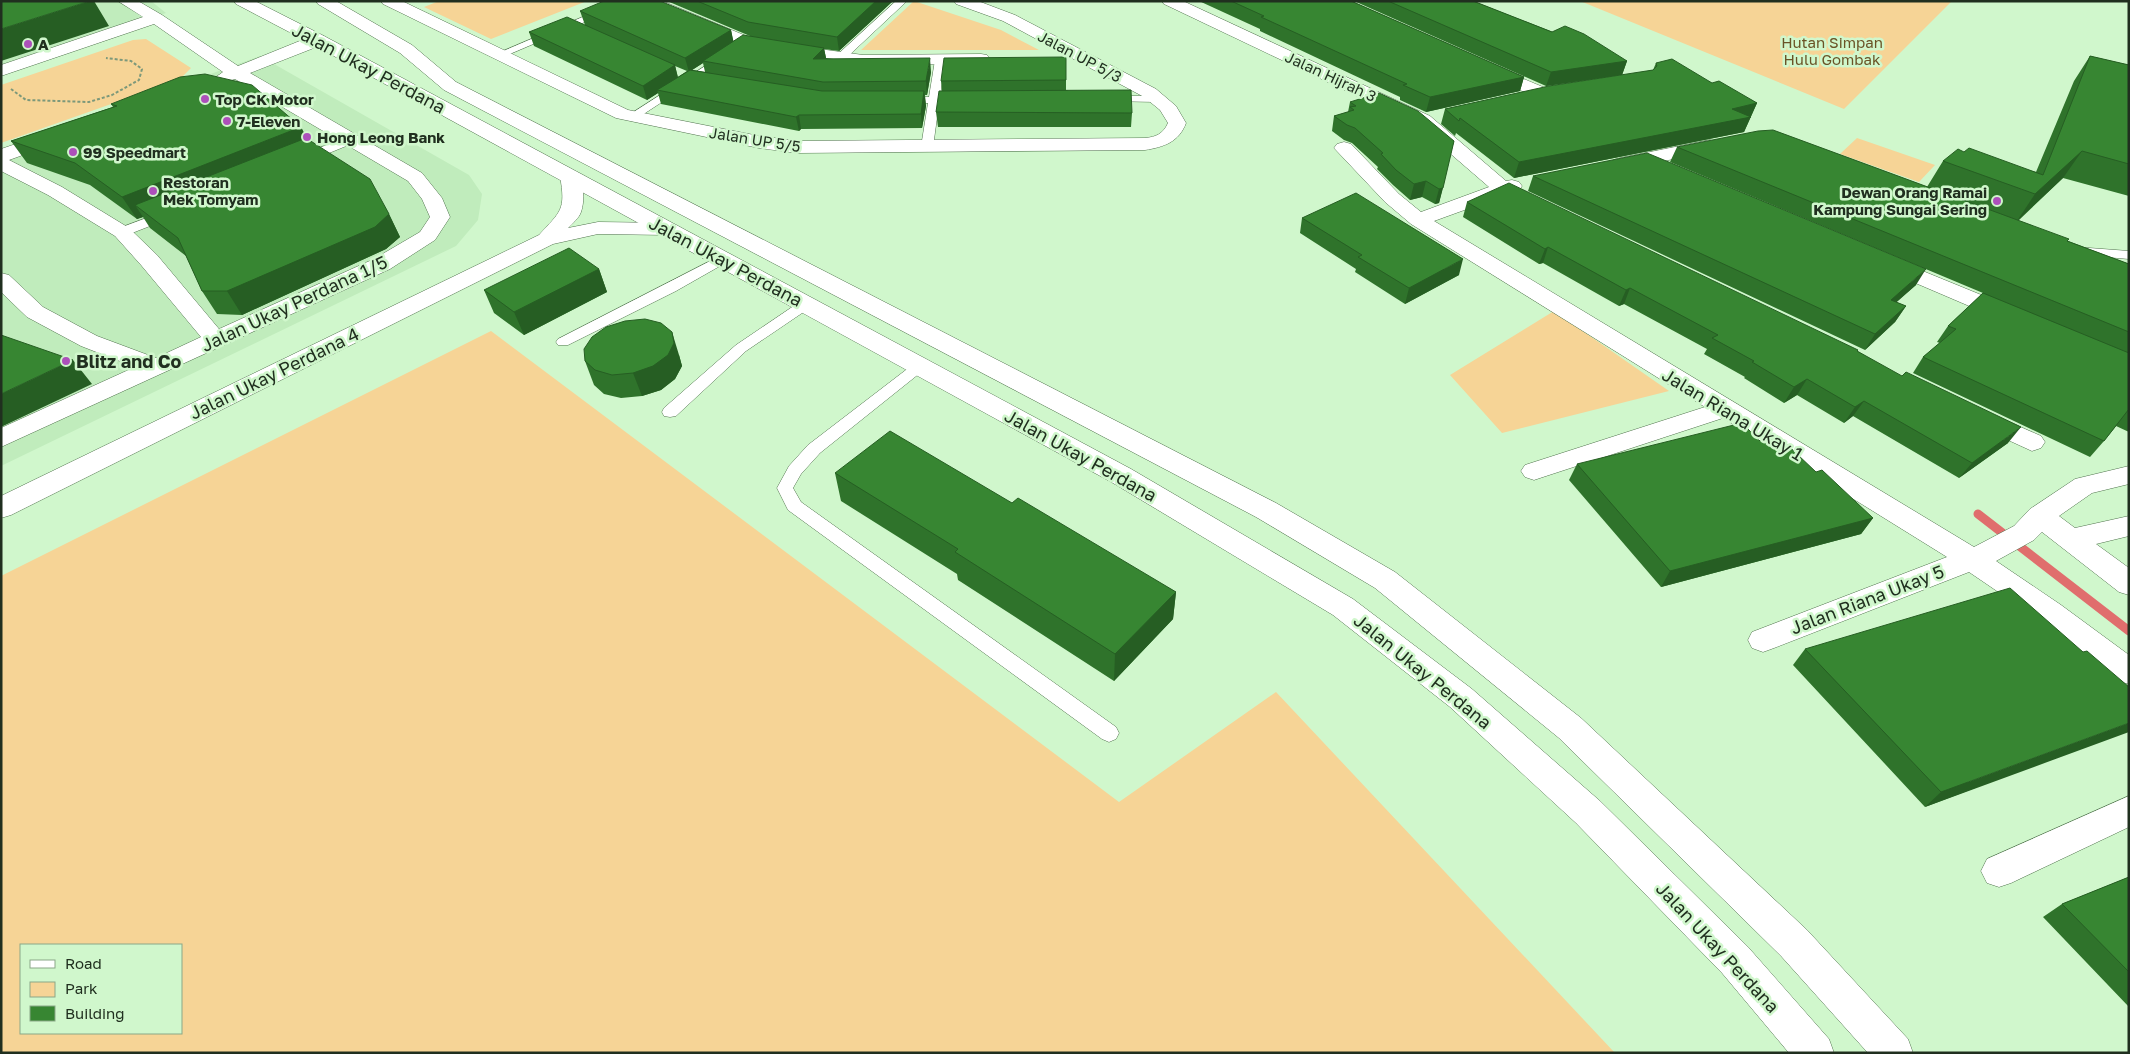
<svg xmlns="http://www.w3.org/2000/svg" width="2130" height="1054" font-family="'Golos Text',sans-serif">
  <rect width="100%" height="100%" fill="#d0f7cc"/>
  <path fill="#c0ecbc" d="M1,1H151L166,13L1,68Z
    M260,56L469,175L482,194L478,220L456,246L1,466V150Z"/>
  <path fill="#f6d496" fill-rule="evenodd" d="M439,1H587L491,39L424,7Z
    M914,1L1001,30L1039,50H861Z
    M1580,1H1952L1844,109Z
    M146,39L191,68L179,80L1,143V85L133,40Z
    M1857,138L1935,165L1919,182L1840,154Z
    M1554,311L1669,391L1502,433L1450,375Z
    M491,331L1119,802L1276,692L1615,1053H1V576ZM181,945V1033H21V945Z"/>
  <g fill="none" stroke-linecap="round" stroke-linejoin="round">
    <path stroke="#e06e6d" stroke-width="9" d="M1978,514L2129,631"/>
    <g stroke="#51734e" stroke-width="1">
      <path id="lane" d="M620,1H634L503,57L499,58L494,55Z
        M896,1H907L844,60H836L835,58L836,56Z
        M724,54L729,57L728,59L636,119L632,121L626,117Z
        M940,57L945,60L940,97H962L968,100L962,103H939L933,147L927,151L921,147L928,103H903L897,100L903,97H929L935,60Z
        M1108,96H1158L1164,99L1158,102L1104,101L1102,99Z
        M352,135L356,136L358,139L356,142L307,162H299L297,159L299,156Z
        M168,210L173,211L175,214L173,217L127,235H117L115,232L117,229Z
        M2076,247L2129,251V259L2071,254L2069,251L2071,248Z
        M722,255L729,259L727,262L676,291L568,345H558L556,342L558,339Z
        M806,300L811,301L813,304L811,307L746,351L676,416L670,417L664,416L662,412L664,408L736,345L801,301Z
        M920,361L925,363L928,366L925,369L820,453L801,474L793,488L801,502L1116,727L1119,733L1116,739L1109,742L1102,739L788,510L777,488L789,466L808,445L915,363Z"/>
    </g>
    <g stroke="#51734e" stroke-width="1">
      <path id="street" d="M118,1H138L162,15L238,66L312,36H324L326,40L324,44L250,73L422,173L442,198L450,217L435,240L390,269L1,447V428L135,367L81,346L27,317L1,292V273L9,275L43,307L97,336L156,358L201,337L141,265L115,236L48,195L1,171V149L45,134L52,132L59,134L61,138L59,142L9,160L62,187L129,228L157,255L219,329L374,259L420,232L430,217L422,199L408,181L235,79L225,82L219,81L216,77L223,72L154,24L1,76V65L143,17Z
        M381,1H402L628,110L759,136L798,141L1145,138C1156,137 1163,134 1168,123L1160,110L1144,97L1003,21L956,4L954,1H978L1015,15L1156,89L1176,106L1186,123C1179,142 1164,147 1145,150L798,153L759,148L616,118L383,4Z
        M640,1H662L751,38L768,42L863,55L981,54L987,55L990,59L987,63L981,64L863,65L768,52L740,46L642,4Z
        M1162,1H1183L1430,116L1506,181L1512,180L1519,182L1522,186L1520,189L1542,200L1545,204L1542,208L1535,210L1528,208L1503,196L1434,221L1974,547L2014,526L2030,509L2075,479L2129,466V484L2092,493L2059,516L2075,528L2129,516V536L2096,544L2129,568V595L2119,592L2042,532L2034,540L1996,561L2061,605L2129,655V684L2118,681L2041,621L1969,572L1774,648L1763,652L1752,648L1748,640L1752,632L1947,557L1723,418L1543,477L1534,480L1525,477L1521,471L1525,465L1705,407L1411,224L1385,202L1334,148L1337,144L1344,142L1351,144L1399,194L1421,212L1489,187L1416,124L1164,4Z
        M1488,64L1550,90L1553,94L1550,98L1544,99L1538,98L1482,73L1479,69L1482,65Z
        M1710,140L1717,142L1720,146L1717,150L1620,170L1613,168L1610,164L1613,160L1620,158Z
        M570,170L577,172C584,181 585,201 581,212C579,218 572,224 568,228L598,222L668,223L675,225L678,229L675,233L668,235L598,234L553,244L11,515L1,518V496L539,235C561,211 566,210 560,176L563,172Z
        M1886,256L2018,310L2021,315L2018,320L2010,322L2002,320L1878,267L1875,262L1878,257Z
        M1982,410L2041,436L2045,442L2041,448L2032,451L1973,424L1969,418L1973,412Z
        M2129,796V827L2011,883L1999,887L1987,883L1981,871L1987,859Z"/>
    </g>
    <g stroke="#51734e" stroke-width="1">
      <path id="secondary" d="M234,1H255L324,36L1131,469L1353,599L1472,689L1600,801L1748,947L1829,1039L1834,1053H1789L1722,973L1576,823L1450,707L1333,615L1113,483L312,44L236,4Z
        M316,1H336L412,45L456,82L1276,503L1395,572L1581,718L1807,930L1908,1039L1913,1053H1868L1781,956L1559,738L1375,588L1256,517L444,90L400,53L318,4Z"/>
    </g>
    <path stroke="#7c987a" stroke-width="2" stroke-dasharray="3 2" stroke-linecap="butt" d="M11,89L26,100L89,102L112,95L139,80L142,69L131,61L106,58"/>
    <use href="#lane" fill="#fff" fill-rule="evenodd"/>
    <use href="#street" fill="#fff" fill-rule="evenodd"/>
    <use href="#secondary" fill="#fff" fill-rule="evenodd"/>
  </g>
  <path fill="#2f732b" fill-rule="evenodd" d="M667,1H893L839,51L824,49L826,58L931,72L927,95H925L926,106L922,128L801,129L799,131L661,104L658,93L647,100L534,46L529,32L585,25L580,11L731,30L733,41L750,36ZM703,63L705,72L692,70ZM675,66L687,71L678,77Z
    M1199,1H1351L1524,77L1520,91L1426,112L1400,100V97L1260,31V29Z
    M1354,1H1473L1627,61L1622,75L1546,86Z
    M2090,56L2129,65V196L2063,178L2018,221L2068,241L2129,264V432L2116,426L2104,441L2090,457L1913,373L1923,357L1940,343L1937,342L1948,326L1983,293L1670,162L1677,147L1927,187L1943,161L1964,152L2036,172L2074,81Z
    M1066,57V90L1132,113L1131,127H938L936,112L942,91L941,81Z
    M1656,63L1712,83L1757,103L1744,132L1514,178L1456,133L1455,136L1441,124L1445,109L1653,70Z
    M1350,102L1454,141L1439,203L1435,204L1422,197L1410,200L1393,185L1377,169L1378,167L1352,143L1344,140L1332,131L1334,116L1348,112Z
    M111,104L301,127L307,139L389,214L400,237L386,249L242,315L217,314L202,291L186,256L150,228L143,217L137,219L90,185L27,163L11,141L113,107Z
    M1533,176L1916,285L1896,302L1906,306L1895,322L1865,350L1528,191Z
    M1467,202L1857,351L2008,443L1959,478L1853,416L1844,423L1797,395L1784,403L1744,378L1745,377L1704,354L1707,349L1624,304L1619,306L1543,263L1539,264L1463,217Z
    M1302,218L1459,275L1405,304L1355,272L1356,269L1300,233Z
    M599,269L607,292L524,335L494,313L484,290Z
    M679,355L682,366L675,379L661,390L642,396L621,398L604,394L594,385L585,361Z
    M1760,441L1816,472L1873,518L1861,534L1661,587L1569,480L1577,464Z
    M835,473L1012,503L1176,592L1173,619L1114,681L958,580L957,574L841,501Z
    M1805,649L1975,788L1925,807L1793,665Z
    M2129,877V1007L2043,917L2062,904Z"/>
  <path fill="#265e23" d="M90,1H94L109,26L1,61V29Z
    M876,1H893L839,51L837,37Z
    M731,30L734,44L703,61V63L689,72L685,58Z
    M824,48L827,63L813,59Z
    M930,58L931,72L927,95L926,81Z
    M1627,61L1622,75L1546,86L1551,72Z
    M675,65L678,79L657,90L658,93L647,100L643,86Z
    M1524,77L1520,91L1426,112L1430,97Z
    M924,91L926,106L922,128L921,114Z
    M1757,103L1744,132L1514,178L1519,162Z
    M799,115L801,129L799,131L796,117Z
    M301,127L312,149L135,205L143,217L137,219L122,197Z
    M2082,151L2063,178L2017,221L2035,194Z
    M1426,181L1422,197L1410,200L1414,184Z
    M1443,188L1439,203L1435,204L1439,189Z
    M389,214L400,237L386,249L242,315L227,291Z
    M1548,247L1543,263L1539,264L1545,249Z
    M1463,259L1459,275L1405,304L1409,288Z
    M599,269L607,292L524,335L514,312Z
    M1926,269L1916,285L1881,316L1891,300Z
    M1630,288L1624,304L1619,306L1626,290Z
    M1906,306L1895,322L1865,350L1875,334Z
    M672,332L679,355L682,366L675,379L661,390L642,396L633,373Z
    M73,360L92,384L1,427V394Z
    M1807,379L1797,395L1784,403L1794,387Z
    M1864,401L1853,416L1844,423L1855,407Z
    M2021,427L2008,443L1959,478L1972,463Z
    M1873,518L1861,534L1661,587L1670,571Z
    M1176,592L1173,619L1114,681L1115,654Z
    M2129,723V732L1925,807L1941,792Z"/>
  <path fill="#378632" stroke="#265e23" d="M1,1H90L1,29Z
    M604,1H660L731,30L685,58L580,11Z
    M697,1H876L837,37L748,22Z
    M1231,1H1351L1524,77L1430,97L1403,85L1407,84L1261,17L1264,16Z
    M1388,1H1473L1552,32L1565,26L1584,34L1627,61L1551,72Z
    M567,17L675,65L643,86L529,32Z
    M743,35L824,48L813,59L930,58L926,81L823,82L703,61Z
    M2090,56L2129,65V164L2082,151L2035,194L1943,161L1958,149L1964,152L1969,148L2043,175Z
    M1066,57V80L941,81L944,58Z
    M1672,59L1712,83L1719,81L1757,103L1732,109L1751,117L1519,162L1460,118L1459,121L1445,109L1549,86L1653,70L1657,66L1656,63Z
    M690,70L822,91H924L921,114L799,115L796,117L657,90Z
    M205,74L252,85L301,127L122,197L75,163L11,141L117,106L111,104L180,77Z
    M1131,90L1132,113L936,112L939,91Z
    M1379,93L1418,111L1454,141L1443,188L1439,189L1426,181L1414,184L1396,170L1381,154L1383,153L1355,128L1347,125L1334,116L1354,110L1350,107L1356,106L1350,102Z
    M1773,130L2069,239L2067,241L2129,264V332L1677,147L1758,131Z
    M306,138L370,179L389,214L375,227L227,291H202L178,238L135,205Z
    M1647,153L1926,269L1891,300L1906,306L1875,334L1533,176Z
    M1509,183L1858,350L1857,351L1902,376L1906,372L2021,427L1972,463L1864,401L1855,407L1807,379L1794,387L1752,362L1754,361L1712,338L1718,335L1630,288L1626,290L1548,247L1545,249L1467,202Z
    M1356,193L1463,259L1409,288L1358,257L1362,255L1302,218Z
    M569,248L599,269L514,312L484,290Z
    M1983,293L2129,353V409L2104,441L1923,357L1956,329L1948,326Z
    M645,319L661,323L672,332L674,343L668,355L653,366L633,373L612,375L595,370L585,361L584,349L592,337L606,327L625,321Z
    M1,335L73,360L1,394Z
    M1742,423L1760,441L1778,436L1816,472L1822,470L1873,518L1670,571L1577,464Z
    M890,431L1012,503L1018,498L1176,592L1115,654L955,552L958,549L835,473Z
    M2010,588L2083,652L2087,651L2129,687V723L1941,792L1805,649Z
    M2129,877V972L2062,904Z"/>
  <g fill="#ac50ba" stroke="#d0f7cc" stroke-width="2">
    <circle cx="28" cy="44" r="5"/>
    <circle cx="205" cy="99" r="5"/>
    <circle cx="227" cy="121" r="5"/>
    <circle cx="307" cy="137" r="5"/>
    <circle cx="73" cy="152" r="5"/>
    <circle cx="153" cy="191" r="5"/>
    <circle cx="1997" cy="201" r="5"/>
    <circle cx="66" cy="361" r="5"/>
  </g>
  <g text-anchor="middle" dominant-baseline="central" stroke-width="5" stroke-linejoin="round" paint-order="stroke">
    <g font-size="15" fill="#6a5326" stroke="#d0f7cc">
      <text x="1832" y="42">Hutan Simpan<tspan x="1832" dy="17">Hulu Gombak</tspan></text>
    </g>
    <g font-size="15" font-weight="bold" fill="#202f1f" stroke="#d0f7cc" text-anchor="start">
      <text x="38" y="44">A</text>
      <text x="215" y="99">Top CK Motor</text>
      <text x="237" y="121">7-Eleven</text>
      <text x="317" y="137">Hong Leong Bank</text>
      <text x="83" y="152">99 Speedmart</text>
      <text x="163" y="182">Restoran<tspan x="163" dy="17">Mek Tomyam</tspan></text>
      <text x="1987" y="192" text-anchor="end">Dewan Orang Ramai<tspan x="1987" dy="17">Kampung Sungai Sering</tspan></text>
    </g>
    <g font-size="15" fill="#202f1f" stroke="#d0f7cc">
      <text transform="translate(1080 56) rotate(28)">Jalan UP 5/3</text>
      <text transform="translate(1331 76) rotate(25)">Jalan Hijrah 3</text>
      <text transform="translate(755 139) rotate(9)">Jalan UP 5/5</text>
    </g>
    <g font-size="18" fill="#202f1f" stroke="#d0f7cc">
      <text transform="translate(369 68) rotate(28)">Jalan Ukay Perdana</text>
      <text transform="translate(726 261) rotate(28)">Jalan Ukay Perdana</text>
      <text transform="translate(294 303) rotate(-25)">Jalan Ukay Perdana 1/5</text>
      <text transform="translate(274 373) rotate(-26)">Jalan Ukay Perdana 4</text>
      <text transform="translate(1733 414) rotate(31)">Jalan Riana Ukay 1</text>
      <text transform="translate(1081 455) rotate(29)">Jalan Ukay Perdana</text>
      <text transform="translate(1867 599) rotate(-21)">Jalan Riana Ukay 5</text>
      <text transform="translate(1423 671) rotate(39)">Jalan Ukay Perdana</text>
      <text transform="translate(1718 947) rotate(47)">Jalan Ukay Perdana</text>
    </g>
    <g font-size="18" font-weight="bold" fill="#202f1f" stroke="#d0f7cc" text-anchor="start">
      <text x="76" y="361">Blitz and Co</text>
    </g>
  </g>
  <rect width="2130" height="1054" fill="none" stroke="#202f1f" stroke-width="5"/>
  <rect x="20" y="944" width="162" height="90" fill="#d0f7cc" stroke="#8aa787"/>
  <rect x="30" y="960" width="25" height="8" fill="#ffffff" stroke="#8aa787"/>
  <text x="65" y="969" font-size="15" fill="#202f1f">Road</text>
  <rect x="30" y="982" width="25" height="15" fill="#f6d496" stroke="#8aa787"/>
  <text x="65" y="994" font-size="15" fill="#202f1f">Park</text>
  <rect x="30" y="1006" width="25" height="15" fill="#378632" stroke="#8aa787"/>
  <text x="65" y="1019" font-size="15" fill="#202f1f">Building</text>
</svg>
